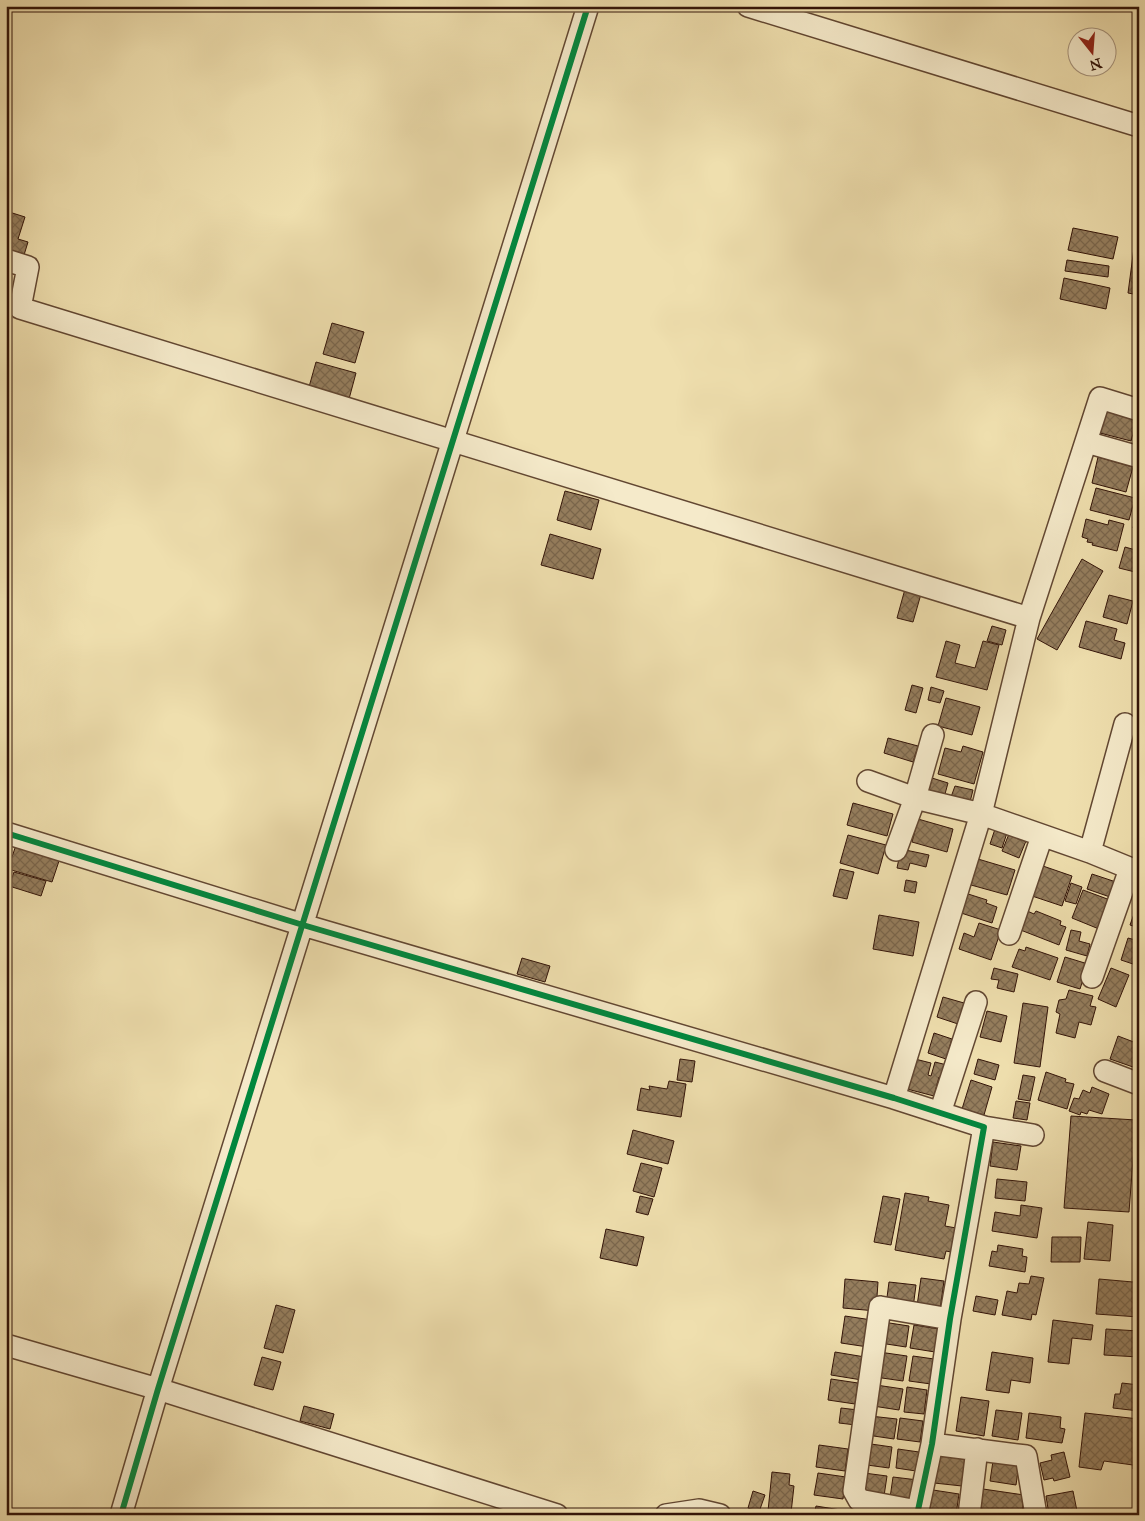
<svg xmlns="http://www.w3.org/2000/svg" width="1145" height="1521" font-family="'IM FELL Great Primer',serif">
  <defs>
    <pattern id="building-cross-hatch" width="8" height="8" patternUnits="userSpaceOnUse" patternTransform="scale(1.25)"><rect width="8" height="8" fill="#957e5e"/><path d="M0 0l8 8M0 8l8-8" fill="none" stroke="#7a664c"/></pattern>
  </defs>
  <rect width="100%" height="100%" fill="#efdfae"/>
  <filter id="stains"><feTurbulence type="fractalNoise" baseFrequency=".004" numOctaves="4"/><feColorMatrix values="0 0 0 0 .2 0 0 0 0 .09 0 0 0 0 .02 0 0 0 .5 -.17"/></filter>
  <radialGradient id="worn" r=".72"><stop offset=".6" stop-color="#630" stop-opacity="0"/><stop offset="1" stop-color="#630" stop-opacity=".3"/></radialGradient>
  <path fill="url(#building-cross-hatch)" stroke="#331408" d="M6,211L25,217L18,239L28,242L24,255L6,249Z
    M1073,228L1118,237L1113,259L1068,250Z
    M1135,240L1139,241V295L1128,293Z
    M1067,260L1109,266L1108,277L1065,271Z
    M1064,278L1110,288L1106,309L1060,299Z
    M6,282L10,283L6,298Z
    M332,323L364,332L355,363L323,354Z
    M316,362L356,373L349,399L309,387Z
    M1107,408L1138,416L1131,441L1100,433Z
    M1098,457L1133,467L1126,492L1092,483Z
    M1096,488L1135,498L1129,520L1090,510Z
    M565,491L599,500L591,530L557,520Z
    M1139,504V529L1133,528Z
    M1086,519L1108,525L1109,520L1124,524L1117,551L1092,545L1093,543L1087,542L1088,539L1082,537Z
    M550,534L601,549L593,579L541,565Z
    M1125,547L1139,551V573L1119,568Z
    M1082,559L1103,571L1057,650L1037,639Z
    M905,589L921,594L913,622L897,618Z
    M1109,595L1133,601L1127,624L1103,617Z
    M1086,621L1117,629L1114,640L1125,643L1121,659L1079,647Z
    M992,626L1006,630L1002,645L987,641Z
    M946,641L960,645L955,663L975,668L983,641L999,645L987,690L936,677Z
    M1139,684V701L1134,700Z
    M912,685L923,688L916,713L905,710Z
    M931,687L944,691L940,703L928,700Z
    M946,698L980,707L972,735L938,726Z
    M888,738L918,746L913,762L884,753Z
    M963,746L983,752L974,784L938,774L945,748L961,752Z
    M1139,764V777L1135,776Z
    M932,778L948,783L945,794L929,790Z
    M955,786L973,790L970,802L951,797Z
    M853,803L893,814L887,836L847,825Z
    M918,819L953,829L947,852L912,842Z
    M995,829L1007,833L1002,848L990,844Z
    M1009,834L1026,841L1019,858L1002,851Z
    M848,835L886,845L878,874L840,863Z
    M16,845L60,858L52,882L8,869Z
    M901,849L929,855L926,867L910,863L908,870L897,868Z
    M978,859L1015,870L1007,895L971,885Z
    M1040,865L1072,876L1062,906L1029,895Z
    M840,869L854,872L847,899L833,896Z
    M14,872L46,881L41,896L9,886Z
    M1092,874L1116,882L1110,897L1087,889Z
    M906,880L917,882L915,893L904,891Z
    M1071,883L1082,887L1076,904L1065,901Z
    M1131,886L1139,888V897L1129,895Z
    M1083,890L1110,900L1099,929L1072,918Z
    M965,893L987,900L986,903L997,907L992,923L958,912Z
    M1139,900V928L1130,925Z
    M1025,910L1034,914L1036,911L1061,921L1060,925L1066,927L1059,945L1018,929Z
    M879,915L919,922L913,956L873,949Z
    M979,923L1001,930L991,960L959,949L964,933L974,937Z
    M1071,930L1081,932L1079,941L1090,944L1087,956L1066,950Z
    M1128,938L1139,941V966L1121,960Z
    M1026,947L1058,958L1050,980L1012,967L1019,949L1025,951Z
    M1065,957L1088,964L1080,989L1057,982Z
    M522,958L550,966L545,982L517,974Z
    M994,968L1018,974L1014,992L997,988L999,980L991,979Z
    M1111,968L1129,975L1116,1007L1098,999Z
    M1069,990L1093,996L1090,1006L1096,1007L1091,1025L1079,1022L1075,1038L1056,1033L1060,1014L1056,1012L1059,1000L1066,999Z
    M943,997L964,1003L958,1024L937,1017Z
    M1023,1003L1048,1007L1040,1067L1014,1063Z
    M987,1011L1007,1016L1001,1042L980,1037Z
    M934,1033L952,1039L946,1059L928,1053Z
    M1118,1036L1139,1044V1050L1133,1067L1110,1059Z
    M680,1059L695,1061L692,1082L677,1080Z
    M915,1059L931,1063L928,1075L931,1076L935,1062L947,1065L943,1078L939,1077L934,1096L907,1089Z
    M978,1059L999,1065L995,1080L974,1074Z
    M1046,1072L1066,1079L1065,1082L1074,1084L1067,1109L1038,1100Z
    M1023,1075L1035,1077L1030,1101L1018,1099Z
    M971,1080L992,1087L984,1115L962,1109Z
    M669,1081L686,1084L681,1117L637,1110L641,1088L650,1090L649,1086L667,1089Z
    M1092,1087L1109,1094L1102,1114L1089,1110L1087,1114L1081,1112L1080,1115L1069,1111L1074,1098L1079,1099L1083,1090L1090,1093Z
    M1016,1101L1030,1103L1027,1120L1013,1118Z
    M1071,1116L1136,1120L1129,1212L1064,1208Z
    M633,1130L674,1141L668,1164L627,1154Z
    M993,1142L1021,1146L1017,1170L990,1166Z
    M641,1163L662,1168L654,1197L633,1191Z
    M997,1179L1027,1182L1025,1201L995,1198Z
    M905,1193L929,1197L928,1201L949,1205L945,1226L956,1228L951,1252L946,1251L944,1259L895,1250Z
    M640,1196L653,1199L648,1215L636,1212Z
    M883,1196L900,1199L891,1245L874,1242Z
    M1021,1205L1042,1208L1037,1238L992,1231L995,1212L1020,1216Z
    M1088,1222L1113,1225L1110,1261L1084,1259Z
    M606,1229L644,1237L637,1266L600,1258Z
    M1052,1237H1081L1080,1262H1051Z
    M998,1245L1023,1249L1022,1256L1027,1257L1025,1272L989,1266L992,1251L997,1252Z
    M1031,1276L1044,1278L1036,1315L1032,1314L1031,1320L1002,1315L1007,1291L1017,1293L1019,1283L1029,1284Z
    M921,1278L944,1281L940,1310L917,1306Z
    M845,1279L878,1282L876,1311L843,1308Z
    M1099,1279L1133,1282L1134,1279L1139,1280V1317L1096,1314Z
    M889,1282L916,1285L913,1308L886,1305Z
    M976,1296L998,1300L995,1315L973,1311Z
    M276,1305L295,1310L283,1353L264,1348Z
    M845,1316L872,1320L868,1347L841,1343Z
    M1053,1320L1093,1325L1091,1340L1072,1338L1069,1364L1048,1362Z
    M883,1322L909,1326L906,1347L880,1343Z
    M914,1325L939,1329L935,1352L910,1348Z
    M1106,1329L1139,1331V1357L1104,1355Z
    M835,1352L865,1357L862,1380L831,1375Z
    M879,1352L907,1356L903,1381L875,1377Z
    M992,1352L1033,1358L1030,1383L1011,1380L1009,1393L986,1390Z
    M913,1356L934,1359L931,1384L909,1381Z
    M262,1357L281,1362L273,1390L254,1385Z
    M831,1379L858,1383L855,1404L828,1400Z
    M1122,1383L1139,1385V1411L1113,1408L1115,1394H1120Z
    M876,1385L903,1389L899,1410L873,1406Z
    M907,1387L927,1390L924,1414L904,1412Z
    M961,1397L989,1401L984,1436L956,1431Z
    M304,1406L334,1414L330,1429L300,1421Z
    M841,1408L858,1410L856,1425L839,1423Z
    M996,1410L1022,1413L1018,1440L992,1436Z
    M1029,1413L1061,1417L1060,1428L1065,1429L1062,1443L1026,1438Z
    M1085,1413L1139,1419V1470L1133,1469V1465L1104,1461L1101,1470L1079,1467Z
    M870,1416L897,1419L894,1439L867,1435Z
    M900,1418L923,1421L920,1442L897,1439Z
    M871,1444L892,1447L889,1468L867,1465Z
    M819,1445L848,1449L845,1471L816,1467Z
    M898,1449L919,1452L916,1471L896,1468Z
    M1064,1452L1070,1477L1054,1481L1053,1478L1044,1480L1040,1463L1052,1460L1051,1455Z
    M939,1453L966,1457L962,1486L934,1483Z
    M993,1461L1019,1464L1016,1485L990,1481Z
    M772,1472L790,1474L789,1485L794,1486L791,1513L768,1511Z
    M818,1473L846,1477L843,1499L814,1495Z
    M864,1473L887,1476L884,1496L861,1493Z
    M893,1477L918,1480L915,1502L890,1498Z
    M983,1489L1024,1495L1022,1515L980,1509Z
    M933,1490L959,1494L956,1515L929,1513Z
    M753,1491L765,1495L759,1512L748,1508Z
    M1073,1491L1077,1511L1049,1515L1046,1496Z
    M816,1506L847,1511L846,1515H814Z"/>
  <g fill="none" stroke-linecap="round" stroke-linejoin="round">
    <g stroke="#624732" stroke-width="24">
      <path id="minor" d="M748,6L1139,126
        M6,260L28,267L20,308L1029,618
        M1086,442L1139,457
        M868,781L915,798L981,814L1090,852L1139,872
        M6,833L303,925L894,1098L984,1127L950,1319L932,1444L917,1515
        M896,850L915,798L933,735
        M1090,852L1125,724
        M1009,934L1042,836
        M1092,977L1130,869
        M1105,1071L1139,1084
        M894,1098L981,814L1029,618L1100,398L1139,410
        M940,1113L976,1002
        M984,1127L1033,1135
        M6,1345L158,1389L557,1515
        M932,1444L1026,1456L1036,1515
        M917,1511L859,1500L854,1491L880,1307L950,1319
        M121,1515L158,1389L588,6
        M666,1515L699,1510L720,1515
        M969,1515L977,1449"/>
    </g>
    <use href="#minor" stroke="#f5eaca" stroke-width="21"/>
    <g stroke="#f5eaca" stroke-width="9">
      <path id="cycleway" d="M6,833L303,925L894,1098L984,1127L950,1319L932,1444L917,1515
        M121,1515L158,1389L588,6"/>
    </g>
    <use href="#cycleway" stroke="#00873e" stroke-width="6"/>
  </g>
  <rect width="1145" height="1521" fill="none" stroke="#efdfae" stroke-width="25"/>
  <rect x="8" y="8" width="1130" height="1506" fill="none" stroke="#331408" stroke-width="2.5"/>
  <rect x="12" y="12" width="1120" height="1496" fill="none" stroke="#331408"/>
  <g transform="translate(1092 52) rotate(163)"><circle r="24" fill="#f5eaca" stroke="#a7947c"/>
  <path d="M0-4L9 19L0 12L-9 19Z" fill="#8f2418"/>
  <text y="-8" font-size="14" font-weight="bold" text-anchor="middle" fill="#331408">N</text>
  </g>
  <rect width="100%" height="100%" filter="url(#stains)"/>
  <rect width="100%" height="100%" fill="url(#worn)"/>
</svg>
